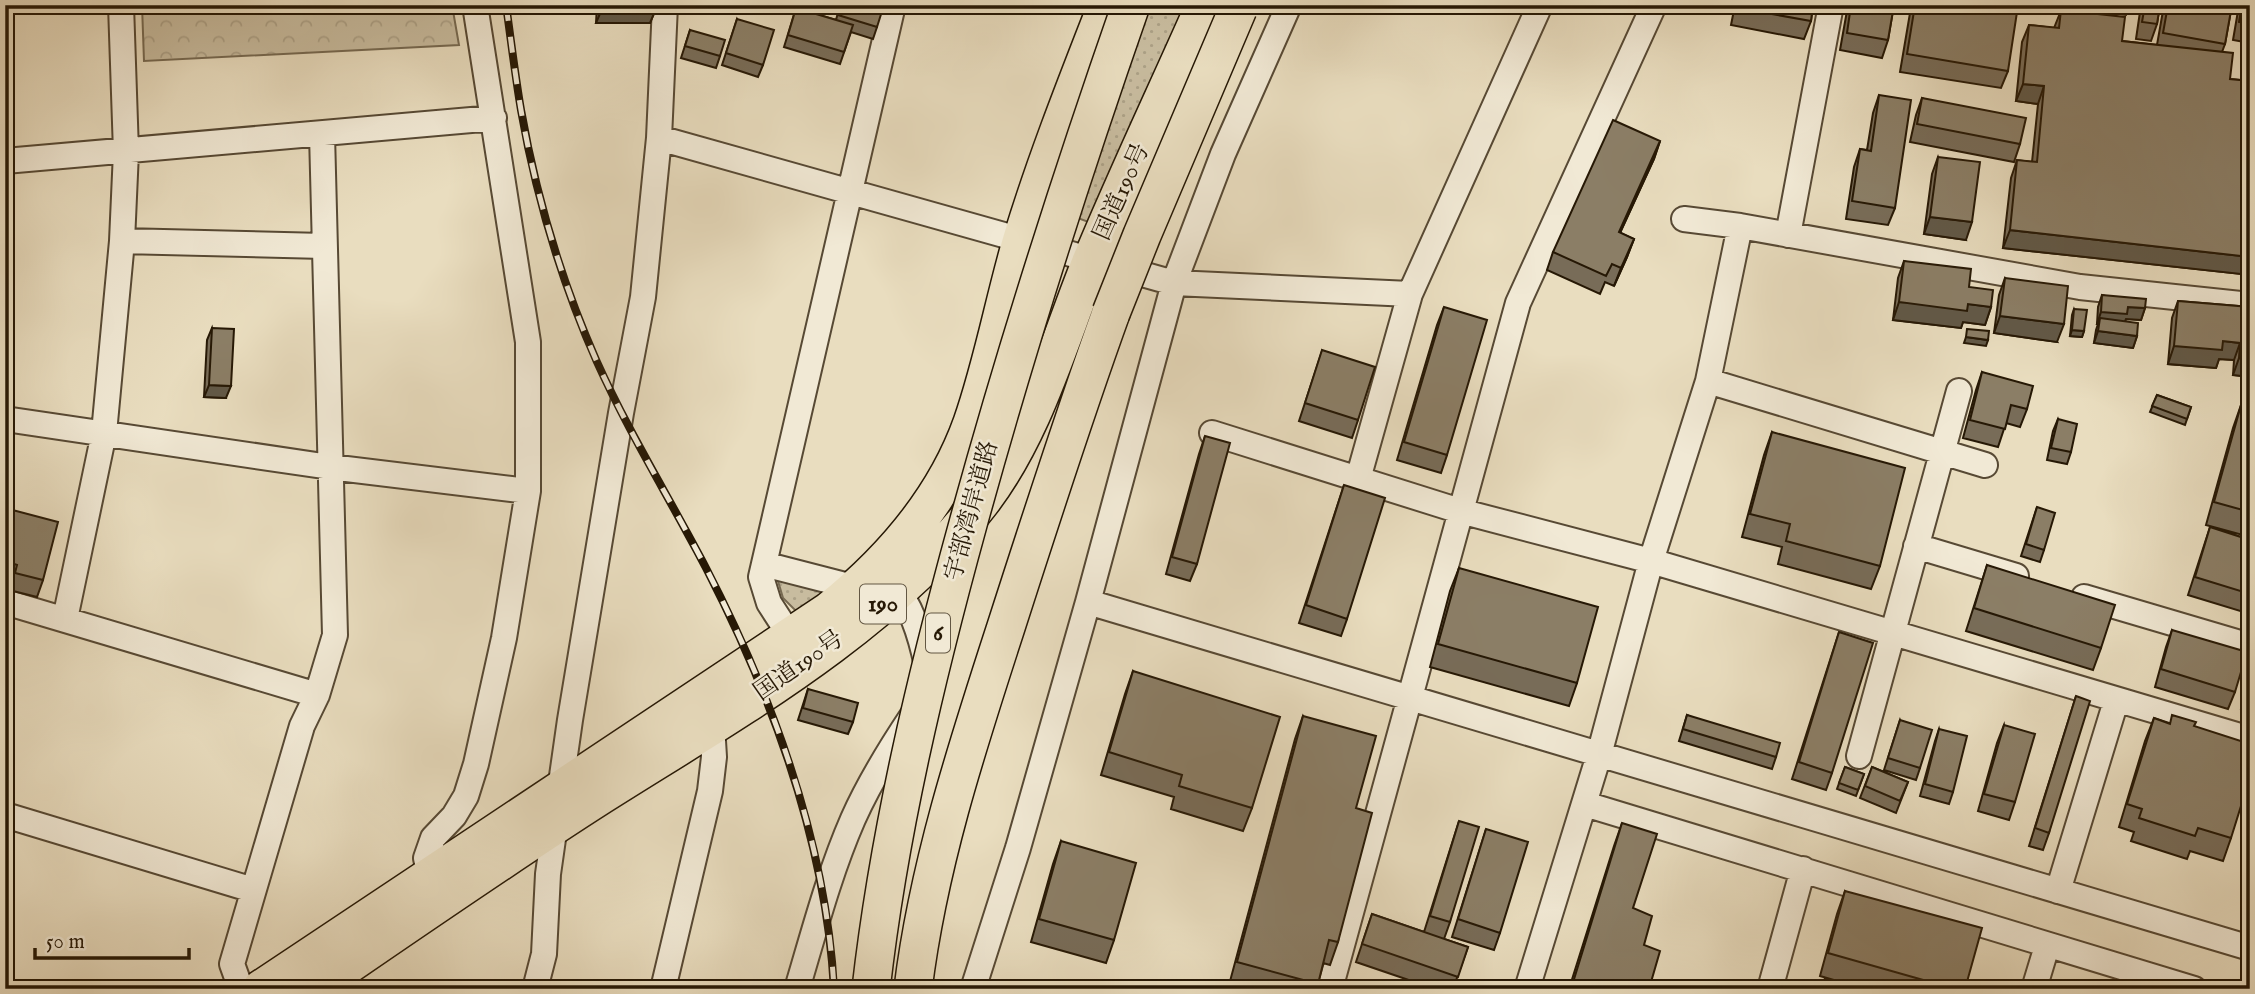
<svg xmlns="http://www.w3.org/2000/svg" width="2255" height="994" font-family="'IM FELL English','Noto Serif JP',serif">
  <defs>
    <pattern id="grass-dots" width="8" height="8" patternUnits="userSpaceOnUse" patternTransform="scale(1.75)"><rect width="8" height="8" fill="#c8bc9f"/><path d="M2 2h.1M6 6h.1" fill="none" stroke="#aca187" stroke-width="1.8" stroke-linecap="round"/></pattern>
    <pattern id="forest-crowns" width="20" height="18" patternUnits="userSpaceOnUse" patternTransform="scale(1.75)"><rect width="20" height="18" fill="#c8bc9f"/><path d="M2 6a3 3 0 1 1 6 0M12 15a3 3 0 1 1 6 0" fill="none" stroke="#aca187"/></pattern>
  </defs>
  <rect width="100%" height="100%" fill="#e9ddbf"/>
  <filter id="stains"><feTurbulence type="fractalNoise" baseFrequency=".00286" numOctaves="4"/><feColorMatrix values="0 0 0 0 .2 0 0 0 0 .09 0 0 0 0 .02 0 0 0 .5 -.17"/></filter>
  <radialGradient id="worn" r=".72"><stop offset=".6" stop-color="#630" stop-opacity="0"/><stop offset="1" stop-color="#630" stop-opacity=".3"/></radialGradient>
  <path fill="url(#grass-dots)" stroke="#776a52" stroke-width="2" d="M1142,5H1191L1094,224L1072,216Z
    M784,576L825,593L798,613L783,598L778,581Z"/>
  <path fill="url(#forest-crowns)" stroke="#776a52" stroke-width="2" d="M142,5H452L459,45L144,61Z"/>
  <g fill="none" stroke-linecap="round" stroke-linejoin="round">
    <g stroke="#574934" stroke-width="28">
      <path id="minor" d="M659,138L1174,283L1410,294
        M5,161L494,118
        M1684,219L1740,226L2080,287L2250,305
        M1788,235L1831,5
        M122,241L324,246
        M1708,381L1740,226
        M5,419L330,467L528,491
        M1212,433L1460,511L1651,561L2250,739
        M1358,479L1410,294L1540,5
        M1916,546L2016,576
        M764,564L857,588
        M890,578C911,606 920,632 927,666
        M2084,597L2250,646
        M5,602L317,695
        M1088,602L2250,948
        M65,619L104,433L122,241L126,152L121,5
        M791,637L769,603L761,577L893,5
        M1859,756L1959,391
        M1585,804L2194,989
        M5,815L253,890
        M430,877L426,858L433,838L454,816L466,796L476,764L504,638L528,491V342L475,5
        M2058,891L2116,701
        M241,989L232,964L302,726L317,695L335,635L322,134
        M535,989L544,954L548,874L570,720L621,413L643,297L659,138L665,5
        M663,989L710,791L714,757L712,725L706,716
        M797,989C814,932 829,874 853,819C869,783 890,749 912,716
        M973,989L1018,848L1088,602L1174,283L1223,154L1289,5
        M1330,989L1518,303L1654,5
        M1527,989L1599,755L1651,561L1708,381L1985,465
        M1770,989L1803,869
        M2034,989L2047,946"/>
    </g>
    <g stroke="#261805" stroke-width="40">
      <path id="highway" d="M261,989L829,611C891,561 945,499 972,423C993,363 1004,300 1022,239C1046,160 1077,82 1107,5
        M313,989C408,924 503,858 600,796C731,713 886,627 981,502C1034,433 1058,344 1090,264C1126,177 1167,91 1205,5
        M913,989C928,866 967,747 1005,630C1039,524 1073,418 1111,313"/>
    </g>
    <use href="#minor" stroke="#f1e9d5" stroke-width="24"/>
    <use href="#highway" stroke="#e9ddbf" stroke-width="37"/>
    <g stroke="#261805" stroke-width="8">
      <path id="rail" d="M506,5C511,40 515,75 521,110C536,196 562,283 597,362C629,433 670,499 706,568C773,698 826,841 834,989"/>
    </g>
    <use href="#rail" stroke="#f1e9d5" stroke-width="5" stroke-dasharray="16" stroke-linecap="butt"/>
    <g stroke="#261805" stroke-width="40" stroke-linecap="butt">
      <path id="highway-bridge" d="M1111,313L1142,235L1238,9
        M871,989C889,831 926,677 968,524C1016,349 1071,177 1131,5"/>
    </g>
    <use href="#highway-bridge" stroke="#e9ddbf" stroke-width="37"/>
  </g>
  <path fill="#786c58" stroke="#261805" stroke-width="2" d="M597,5H655V11L650,23H596Z
    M840,5H874L877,27L873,39L851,32L840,64L784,47L796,8L836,20Z
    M1735,5H1813L1811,21L1804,39L1731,25Z
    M1848,5H1894L1888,40L1882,58L1840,50Z
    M1913,5H1979L2008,71L2001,88L1900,72L1910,13Z
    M2047,5H2072L2070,11L2122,41L2157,45L2164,5H2232L2225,44L2222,52L2230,79L2250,81V275L2003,248L2011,178L2017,160L2032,162L2038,104L2016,101L2022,42L2029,25L2054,28L2060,13L2046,11Z
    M2141,5H2160L2157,24L2151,41L2136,39Z
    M2239,5H2250V43L2233,40Z
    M737,19L763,65L758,77L722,65Z
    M690,30L720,56L716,68L681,58Z
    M1879,95L1895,208L1888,225L1846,219L1854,167L1860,149L1867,150L1873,113Z
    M1922,98L2020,144L2014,162L1910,142L1916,115Z
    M1660,141L1654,159L1620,233L1634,239L1627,257L1614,286L1605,282L1600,294L1547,270L1553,252Z
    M1938,157L1966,240L1924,234L1932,174Z
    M1904,261L1969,287L1991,307L1985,325L1963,322L1961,328L1893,320L1898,278Z
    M2005,278L2057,342L1994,333L1999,295Z
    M2102,295L2145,308L2141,320L2126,319L2125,321L2137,336L2133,348L2094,343L2096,330L2098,324H2097L2098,307Z
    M2178,301L2250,307V377L2233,375L2234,360L2219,359L2216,368L2168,364L2172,318Z
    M1444,307L1447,455L1441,473L1397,460L1437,325Z
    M2074,309L2084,331L2082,337L2070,336L2072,315Z
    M212,328L226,398L204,397L207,340Z
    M1322,351L1358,420L1352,438L1299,421Z
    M1982,372L2027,409L2020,427L2006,423L1998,447L1963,438L1976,390Z
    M2157,395L2191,407L2185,425L2150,412Z
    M2241,405L2250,408V537L2206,525L2233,428Z
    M2058,419L2071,452L2067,464L2047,460L2053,431Z
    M1772,432L1880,566L1871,589L1778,564L1782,547L1742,537L1764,455Z
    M1205,436L1197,564L1190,581L1166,574L1199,454Z
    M1344,485L1347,619L1341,636L1299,623Z
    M2037,507L2044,550L2040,562L2021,556Z
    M5,508L43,580L37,597L9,590L11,582L5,581Z
    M2210,527L2250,540V614L2188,595Z
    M1987,565L2101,648L2093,670L1966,631Z
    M1459,568L1577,683L1569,706L1430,667L1450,591Z
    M2172,630L2235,692L2228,709L2155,687L2166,647Z
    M1839,632L1832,773L1826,790L1792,779Z
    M1133,671L1252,808L1243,831L1171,809L1174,797L1101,775L1125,694Z
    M2250,679V712L2241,709Z
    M808,689L853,722L848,734L798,720Z
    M2076,696L2049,833L2043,850L2029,846Z
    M1687,715L1776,757L1772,769L1679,741Z
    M1303,716L1356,808L1338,942L1330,965L1323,963L1316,989H1242L1229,985L1295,739Z
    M2154,718L2169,723L2194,726L2231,838L2223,861L2190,851L2187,859L2131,841L2134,832L2119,827L2145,741Z
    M1900,720L1920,768L1916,780L1884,770Z
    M2004,725L2015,802L2009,820L1978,811L1997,743Z
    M1939,729L1953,792L1949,804L1920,796L1935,741Z
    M1845,767L1864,774L1856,796L1837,789Z
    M1872,767L1908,782L1896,813L1860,798Z
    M1459,821L1450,922L1444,939L1468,947L1453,989H1435L1356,962L1372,914L1424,932Z
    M1622,823L1633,908L1644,945L1649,989H1569L1614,846Z
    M1486,829L1500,933L1494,950L1452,937Z
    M1061,841L1114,940L1106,963L1031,942L1053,864Z
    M1845,891L1965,989H1865L1820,976L1837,914Z"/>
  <path fill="#615847" stroke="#261805" stroke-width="2" d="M2100,5H2130L2126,15L2098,11Z
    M601,11H655L650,23H596Z
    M2023,84L2044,86L2038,104L2016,101Z
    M1660,141L1654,159L1612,250L1619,232Z
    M1930,217L1972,222L1966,240L1924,234Z
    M2010,230L2250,257V275L2003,248Z
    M1634,239L1627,257L1614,286L1621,268Z
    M1899,302L1968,304L1991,307L1985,325L1963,322L1961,328L1893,320Z
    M2128,307L2145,308L2141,320L2126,319L2123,326L2100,318L2098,324H2097L2101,312Z
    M2000,316L2064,324L2057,342L1994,333Z
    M2072,330L2084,331L2082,337L2070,336Z
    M2098,331L2137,336L2133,348L2094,343Z
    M1966,337L1988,340L1986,346L1964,343Z
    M2223,341L2240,343L2234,360L2219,359L2216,368L2168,364L2174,346Z
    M2239,358L2250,359V377L2233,375Z
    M209,385L231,386L226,398L204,397Z"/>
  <path fill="#8b7e66" stroke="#261805" stroke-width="2" d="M601,5H655V11H601Z
    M841,5H874L883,8L877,27L838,15Z
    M1738,5H1813L1811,21L1738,8Z
    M1851,5H1894L1888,40L1847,33Z
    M1915,5H1973L2017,12L2008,71L1907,54Z
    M2145,5H2160L2157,24L2142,22Z
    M2168,5H2232L2225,44L2163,33Z
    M2242,5H2250V24L2239,22Z
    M796,8L853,25L844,52L788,35Z
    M2061,10L2125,17L2122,41L2233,53L2230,79L2250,81V257L2010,230L2017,160L2037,162L2044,86L2023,84L2029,25L2059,28Z
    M737,19L774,30L763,65L726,53Z
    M690,30L725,40L720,56L685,46Z
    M1879,95L1911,100L1895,208L1852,201L1860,149L1871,151Z
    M1922,98L2026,118L2020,144L1917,124Z
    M1613,120L1660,141L1619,232L1634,239L1621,268L1612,264L1606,276L1553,252Z
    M1938,157L1980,162L1972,222L1930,217Z
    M1904,261L1971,269L1969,287L1993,290L1991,307L1968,304L1967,311L1899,302Z
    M2005,278L2068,286L2064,324L2000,316Z
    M2102,295L2146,299L2145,308L2128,307L2127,314L2101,312Z
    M2178,301L2250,307V359L2239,358L2240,343L2223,341L2222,350L2174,346Z
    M1444,307L1487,320L1447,455L1404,442Z
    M2074,309L2087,310L2084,331L2072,330Z
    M2100,318L2138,323L2137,336L2098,331Z
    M212,328L234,329L231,386L209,385Z
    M1967,329L1989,331L1988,340L1966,337Z
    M1322,350L1375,367L1358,420L1305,403Z
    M1982,372L2033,386L2027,409L2011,405L2005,429L1970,420Z
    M2157,395L2191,407L2187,419L2152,406Z
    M2241,405L2250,408V512L2214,502Z
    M2058,419L2077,424L2071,452L2051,448Z
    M1772,432L1905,468L1880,566L1786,541L1790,524L1750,514Z
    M1205,436L1230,443L1197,564L1172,557Z
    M1344,485L1385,498L1347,619L1306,605Z
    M2037,507L2055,513L2044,550L2026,544Z
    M5,508L58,522L43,580L15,573L17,565L5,561Z
    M2210,527L2250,540V594L2195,577Z
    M1987,565L2115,605L2101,648L1974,608Z
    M1459,568L1598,607L1577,683L1438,644Z
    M2172,630L2247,652L2235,692L2161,669Z
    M1839,632L1873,643L1832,773L1799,762Z
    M1133,671L1280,717L1252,808L1179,786L1182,775L1109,752Z
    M2250,682V699L2245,697Z
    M808,689L858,703L853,722L803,708Z
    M2076,696L2090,701L2049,833L2035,828Z
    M1687,715L1780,743L1776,757L1683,729Z
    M2172,715L2196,722L2194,726L2250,744V777L2231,838L2198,828L2195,836L2139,818L2142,809L2127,804L2154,718L2170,724Z
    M1303,716L1376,736L1356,808L1372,813L1338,942L1329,940L1318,984L1237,962Z
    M1900,720L1932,730L1920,768L1888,758Z
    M2004,725L2035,734L2015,802L1984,794Z
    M1939,729L1967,736L1953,792L1925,784Z
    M1845,767L1864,774L1858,790L1839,783Z
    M1872,767L1908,782L1900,801L1865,786Z
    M1459,821L1479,827L1450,922L1430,916Z
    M1622,823L1657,834L1633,908L1652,916L1644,945L1660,951L1649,989H1571Z
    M1486,829L1528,842L1500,933L1458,919Z
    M1061,841L1136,863L1114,940L1039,919Z
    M1845,891L1982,928L1965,989H1955L1828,953Z
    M1372,914L1468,947L1458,977L1362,944Z
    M1825,978L1858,989H1822Z"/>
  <g text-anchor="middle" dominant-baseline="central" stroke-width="5" stroke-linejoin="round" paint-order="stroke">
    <g fill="#f1e9d5" stroke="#635743" stroke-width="2">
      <rect x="860" y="584.5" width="46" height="39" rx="5"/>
      <rect x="926" y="613.5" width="24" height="39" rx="5"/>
    </g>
    <g font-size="23" font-weight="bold" fill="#261805">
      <text x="883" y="604">190</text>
      <text x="938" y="633">6</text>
    </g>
    <g font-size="24" fill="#261805" stroke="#f1e9d5">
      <text transform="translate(1122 192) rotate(-66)">国道190号</text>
      <text transform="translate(972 511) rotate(-75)">宇部湾岸道路</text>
      <text transform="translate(799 666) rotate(-35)">国道190号</text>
    </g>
  </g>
  <rect width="2255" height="994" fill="none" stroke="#e9ddbf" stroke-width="28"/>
  <rect x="7" y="7" width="2241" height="980" fill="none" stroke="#261805" stroke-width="3.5"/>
  <rect x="14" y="14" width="2227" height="966" fill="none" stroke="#261805" stroke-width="2"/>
  <path d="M35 948v10h154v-10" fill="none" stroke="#261805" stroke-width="3.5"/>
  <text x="46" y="948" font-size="21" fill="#261805" stroke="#f1e9d5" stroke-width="5" paint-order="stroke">50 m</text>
  <rect width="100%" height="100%" filter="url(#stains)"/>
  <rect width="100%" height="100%" fill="url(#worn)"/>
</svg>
